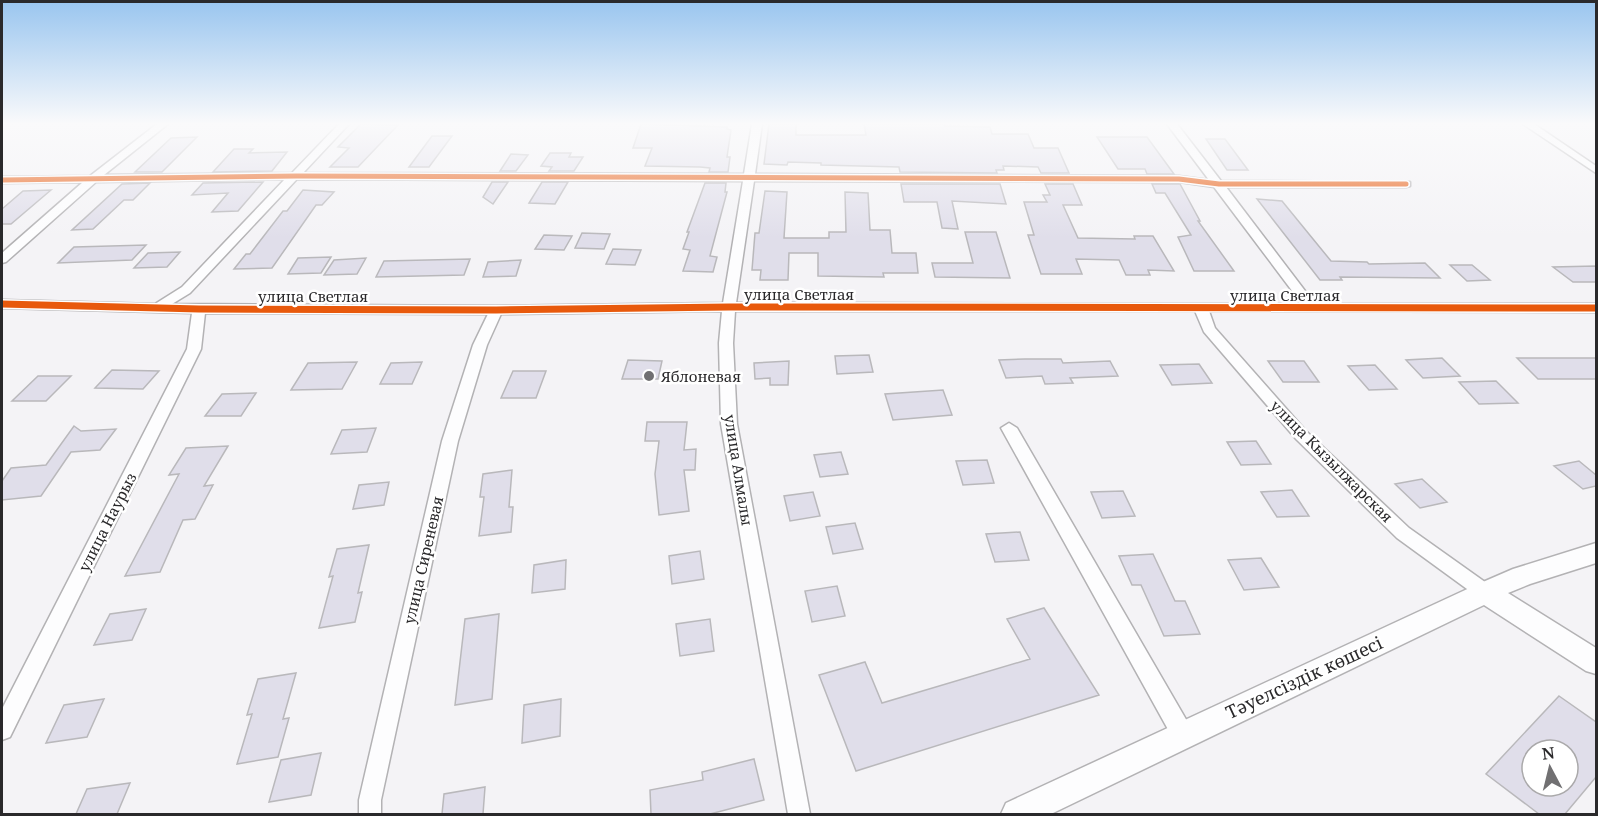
<svg xmlns="http://www.w3.org/2000/svg" width="1598" height="816" font-family="'Noto Serif',serif">
  <rect width="100%" height="100%" fill="#f4f3f6"/>
  <path fill="#e0deea" stroke="#b9b8bb" stroke-width="1.5" fill-rule="evenodd" d="M361,124L398,125L358,167H330L349,148L338,147Z
    M641,124L727,127V129L731,130L727,157H730L728,172H709L710,168L700,167L645,166L652,148H633Z
    M769,124H796V135H866L864,124H945V126L990,127L992,134H1028L1034,148H1058L1069,173H1041L1038,167L1003,166L1004,170H996L997,173L900,172L899,167L821,165V163L788,162L787,165L764,164Z
    M432,136H452L429,167H409Z
    M197,137L162,172H135L171,138Z
    M1097,137H1147L1174,174H1147L1145,169H1118Z
    M1206,139H1225L1248,170H1227Z
    M234,149H253L249,153L287,152L272,171L213,172Z
    M550,153H571L569,157H583L574,171H549L552,167L541,166Z
    M511,154L528,155L516,171H500Z
    M263,182L238,211L212,212L228,193L192,195L203,183Z
    M492,182H508L493,204L483,197Z
    M542,182H568L555,204L529,203Z
    M150,183L133,200H124L93,229L72,230L122,184Z
    M705,183H726L725,192H727L710,256L717,257L713,272L683,271L690,250L683,249L689,232H687Z
    M901,184H1000L1006,204L952,201L958,229L942,228L937,202H904Z
    M1045,184H1073L1082,205H1063L1078,238L1135,239L1134,236H1153L1174,271L1148,270L1150,275H1126L1119,260L1076,259L1082,274H1041L1028,235H1034L1024,202H1047L1043,195H1050Z
    M1152,184H1180L1200,221H1198L1234,271H1194L1178,237L1191,235L1165,193H1156Z
    M51,190L11,224H2V209L23,191Z
    M303,190L334,192L322,205H316L272,268L234,269L246,254H250L283,211H287Z
    M765,191L787,192L784,238H829V232H846L845,192L868,193L870,230H890L892,253H916L918,273H883L884,277L818,276V253H789L788,280H760L761,270H752L755,233H759Z
    M1257,199L1282,201L1331,261L1367,262L1369,264L1425,263L1440,278L1340,277L1342,280H1320Z
    M965,232H996L1010,278L935,277L932,263H973Z
    M582,233L610,234L604,249L575,248Z
    M544,235L572,236L564,250L535,249Z
    M146,245L132,260L58,263L74,247Z
    M613,249L641,250L635,265L606,264Z
    M180,252L167,267L134,268L148,253Z
    M331,257L321,273L288,274L298,258Z
    M366,258L357,274L324,275L334,260Z
    M470,259L464,275L376,277L384,261Z
    M521,260L516,276L483,277L488,262Z
    M1450,265H1472L1490,280L1467,281Z
    M1596,266V282H1573L1553,267Z
    M869,355L873,372L837,374L835,356Z
    M1442,358L1460,376L1423,378L1406,360Z
    M1517,358H1596V379H1538Z
    M1025,359H1061L1063,363L1110,361L1118,376L1070,378L1073,383L1045,384L1042,376L1006,378L999,360Z
    M628,360L662,361L658,379H622Z
    M789,361L788,385H770V378L755,379L754,363Z
    M1268,361H1304L1319,382H1283Z
    M357,362L342,389L291,390L308,363Z
    M422,362L412,384H380L391,363Z
    M1199,364L1212,383L1172,385L1160,365Z
    M1375,365L1397,389L1369,390L1348,366Z
    M112,370L159,371L143,389L95,388Z
    M513,371H546L536,398H501Z
    M38,376H71L46,401H12Z
    M1496,381L1518,403L1479,404L1459,382Z
    M943,390L952,415L893,420L885,394Z
    M256,393L241,416H205L222,394Z
    M647,422H687L684,450L696,449L695,470H684L689,511L659,515L655,474L659,441H645Z
    M74,426L81,431L116,429L100,450L71,452L41,496L2,500V481L11,468L46,465Z
    M376,428L367,452L331,454L342,430Z
    M1256,441L1271,464L1241,465L1227,442Z
    M228,446L204,486L213,485L195,519L183,520L160,572L125,576L179,474L169,475L186,448Z
    M841,452L848,474L820,477L814,455Z
    M987,460L994,483L963,485L956,461Z
    M1579,461L1596,475V486L1583,489L1554,466Z
    M512,470L509,507H513L511,532L479,536L484,497H480L483,474Z
    M1422,479L1447,502L1420,508L1395,484Z
    M389,482L384,505L353,509L359,485Z
    M1292,490L1309,516L1277,517L1261,492Z
    M1123,491L1135,516L1102,518L1091,492Z
    M813,492L820,516L790,521L784,496Z
    M855,523L863,549L833,554L826,527Z
    M1020,532L1029,560L995,562L986,534Z
    M369,545L358,593L362,592L355,622L319,628L333,576L329,577L337,549Z
    M700,551L704,579L672,584L669,556Z
    M1153,554L1175,601H1185L1200,634L1164,636L1141,585H1132L1119,556Z
    M1261,558L1279,587L1244,590L1228,560Z
    M566,560L565,589L532,593L534,565Z
    M837,586L845,616L812,622L805,591Z
    M1044,608L1099,695L856,771L819,675L865,662L882,703L1030,659L1007,619Z
    M146,609L132,640L94,645L110,614Z
    M499,614L492,699L455,705L465,619Z
    M710,619L714,651L680,656L676,624Z
    M296,673L283,719L289,718L278,757L237,764L252,714L247,715L258,679Z
    M1559,696L1596,722V777L1565,814H1539L1486,774ZM1532,750H1568V786H1532Z
    M104,699L87,737L46,743L64,705Z
    M561,699L560,736L522,743L524,705Z
    M321,753L311,795L269,802L281,760Z
    M754,759L764,800L710,814H651L650,790L703,780L702,772Z
    M130,783L117,814H76L87,789Z
    M485,787L483,814H442L444,794Z"/>
  <g fill="none" stroke-linecap="round" stroke-linejoin="round">
    <g stroke="#b3b2b4" stroke-width="3">
      <path id="street" d="M157,124H168L104,175L292,173L339,124H349L303,173L744,174L752,124H762L755,174L1179,176L1209,180L1167,124H1177L1221,181L1410,182V186L1406,187H1226L1315,304H1596V312L1209,311L1215,328L1306,431L1409,528L1492,587L1494,592L1492,597L1485,600L1478,597L1397,538L1296,439L1204,332L1195,311H735L733,343L737,424L810,814H788L721,424L719,343L722,311L501,314L487,345L458,441L381,800V814H359V800L442,441L473,345L488,314L205,313L201,349L10,737L2,740V709L187,349L192,313L2,308V300L155,304L182,287L285,179L96,182L6,262L2,263V253L83,182L2,183V177L90,176ZM297,179L743,181L723,303L496,306L172,304L190,293ZM754,181L1179,182L1214,187L1302,304L736,303Z
        M1523,124H1534L1596,166V173Z
        M1009,423L1017,428L1191,728L1194,735L1191,742L1183,745L1175,742L1001,428Z"/>
    </g>
    <g stroke="#b3b2b4" stroke-width="3">
      <path id="secondary" d="M1596,543V563L1530,584L1508,593L1596,648V674L1586,671L1484,605L1051,814H1001L1006,803L1476,585L1513,569Z"/>
    </g>
    <use href="#street" fill="#fdfdfe" fill-rule="evenodd"/>
    <use href="#secondary" fill="#fdfdfe" fill-rule="evenodd"/>
    <g stroke="#fff" stroke-width="8">
      <path id="cycleway-far1" d="M2,180L297,176L1179,179L1219,184H1406"/>
    </g>
    <g stroke="#fff" stroke-width="10">
      <path id="cycleway" d="M2,304L199,309L496,310L729,307L1596,308"/>
    </g>
    <use href="#cycleway-far1" stroke="#e8590c" stroke-width="5"/>
    <use href="#cycleway" stroke="#e8590c" stroke-width="7"/>
  </g>
  <linearGradient id="sky" x2="0" y2="1"><stop stop-color="#99c5ef"/><stop offset="0.52" stop-color="#fafafb"/><stop offset="1" stop-color="#fafafb" stop-opacity="0"/></linearGradient>
  <rect width="1598" height="238" fill="url(#sky)"/>
  <circle fill="#717072" stroke="#fff" stroke-width="2" cx="649" cy="376" r="6"/>
  <g text-anchor="middle" dominant-baseline="central" stroke-width="5" stroke-linejoin="round" paint-order="stroke">
    <g font-size="15" fill="#2a292b" stroke="#fff">
      <text x="799" y="294">улица Светлая</text>
      <text x="1285" y="295">улица Светлая</text>
      <text x="313" y="296">улица Светлая</text>
      <text transform="translate(1332 461) rotate(45)">улица Кызылжарская</text>
      <text transform="translate(739 470) rotate(81)">улица Алмалы</text>
      <text transform="translate(107 522) rotate(-63)">улица Наурыз</text>
      <text transform="translate(423 560) rotate(-77)">улица Сиреневая</text>
    </g>
    <g font-size="15" fill="#2a292b" stroke="#fff" text-anchor="start">
      <text x="661" y="376">Яблоневая</text>
    </g>
    <g font-size="18" fill="#2a292b" stroke="#fff">
      <text transform="translate(1304 677) rotate(-25)">Тәуелсіздік көшесі</text>
    </g>
  </g>
  <rect width="1598" height="816" fill="none" stroke="#2a292b" stroke-width="6"/>
  <g transform="translate(1550 768) rotate(353)"><circle r="28" fill="#ffffff" stroke="#aaa9aa" stroke-width="1.5"/>
  <path d="M0-4.5L10 22L0 15L-10 22Z" fill="#717072"/>
  <text y="-9" font-size="16" font-weight="bold" text-anchor="middle" fill="#2a292b">N</text>
  </g>
</svg>
